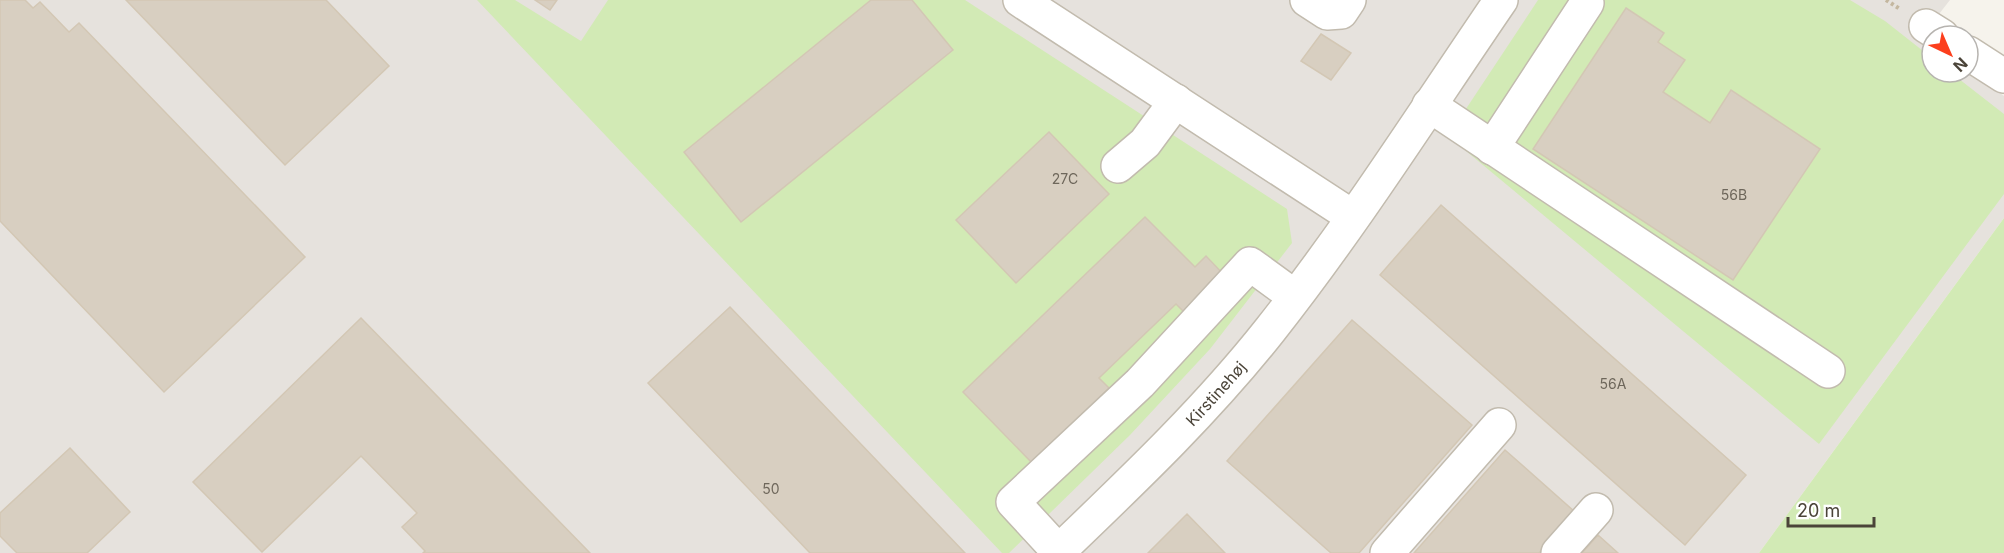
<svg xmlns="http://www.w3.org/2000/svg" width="2004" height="553" font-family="Inter,sans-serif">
  <rect width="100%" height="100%" fill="#f6f3ec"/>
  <path fill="#e6e2dd" d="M0,0H1950L1921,37L1932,45V72L1968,70L2004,96V218L1759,553H0Z"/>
  <path fill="#d2eab5" d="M477,0H515L581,41L608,0H965L1287,209L1292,243L1210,349L1130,435L1009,553H1002Z
    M1538,0H1850L1885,21L1932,58V72H1950L2004,114V194L1819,444L1448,136Z
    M2004,218V553H1759Z"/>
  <path fill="#d8cfc1" stroke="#d3c7b4" stroke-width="1.5" d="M0,0H25L33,8L40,2L69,32L79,23L305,257L164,392L0,221Z
    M126,0H326L389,66L285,165Z
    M535,0H557L550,10Z
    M871,0H912L953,50L741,222L684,152Z
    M1626,8L1664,33L1658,42L1685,60L1663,92L1710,123L1731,90L1820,149L1733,280L1533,149Z
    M1321,34L1351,53L1331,80L1301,61Z
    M1049,132L1109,194L1016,283L956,220Z
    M1441,205L1746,475L1685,545L1380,275Z
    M1145,217L1195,267L1206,256L1225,276L1186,314L1176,304L1099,378L1109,388L1062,434L1037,468L963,392Z
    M730,307L965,553H810L648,383Z
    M361,318L590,553H423L425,551L402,527L417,513L361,456L262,552L193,482Z
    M1352,320L1472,425L1359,553H1331L1227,461Z
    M70,448L130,512L87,553H17L0,536V513Z
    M1505,450L1575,512L1539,553H1414Z
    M1187,514L1225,553H1148Z
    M1598,535L1618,553H1582Z"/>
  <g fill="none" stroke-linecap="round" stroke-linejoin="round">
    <g stroke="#c2bbae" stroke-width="36">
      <g id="minor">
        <path d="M1020,0L1353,217"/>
        <path d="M1307,0L1327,13L1341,12L1349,0"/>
        <path d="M1926,26L1942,36"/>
        <path d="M1968,53L2004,76"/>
        <path d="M1429,105L1828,371"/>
        <path d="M1492,148L1587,3"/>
        <path d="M1118,166L1145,143L1176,101"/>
        <path d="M1059,552L1013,502L1140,383L1250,264L1294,296"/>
        <path id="s1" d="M1057,553C1131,482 1206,411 1270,330C1353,225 1425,111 1501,0"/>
        <path d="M1387,553L1499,425"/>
        <path d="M1558,553L1596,510"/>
      </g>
    </g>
    <path stroke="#c4b79f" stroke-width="4" stroke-dasharray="3 3" stroke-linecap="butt" d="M1886,0L1900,9"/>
    <use href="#minor" stroke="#fff" stroke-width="33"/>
  </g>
  <g text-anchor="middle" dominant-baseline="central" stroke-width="5" stroke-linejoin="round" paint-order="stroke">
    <g font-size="14" fill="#6e675b">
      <text x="1065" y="178">27C</text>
      <text x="1734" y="194">56B</text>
      <text x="1613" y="383">56A</text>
      <text x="771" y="488">50</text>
    </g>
    <g font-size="16" fill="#4b4439" stroke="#fff">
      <text stroke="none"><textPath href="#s1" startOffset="225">Kirstinehøj</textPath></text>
    </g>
  </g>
  <g transform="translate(1950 54) rotate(136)"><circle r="28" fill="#ffffff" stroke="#b7b4b0" stroke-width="1.5"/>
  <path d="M0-4.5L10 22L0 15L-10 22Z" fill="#fc3f1d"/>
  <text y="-9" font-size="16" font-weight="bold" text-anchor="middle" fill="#4b4439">N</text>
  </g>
  <path d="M1788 517v9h86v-9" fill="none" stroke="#4b4439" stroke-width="3"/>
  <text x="1797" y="517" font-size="18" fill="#4b4439" stroke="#ffffff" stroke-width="4.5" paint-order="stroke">20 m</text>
</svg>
